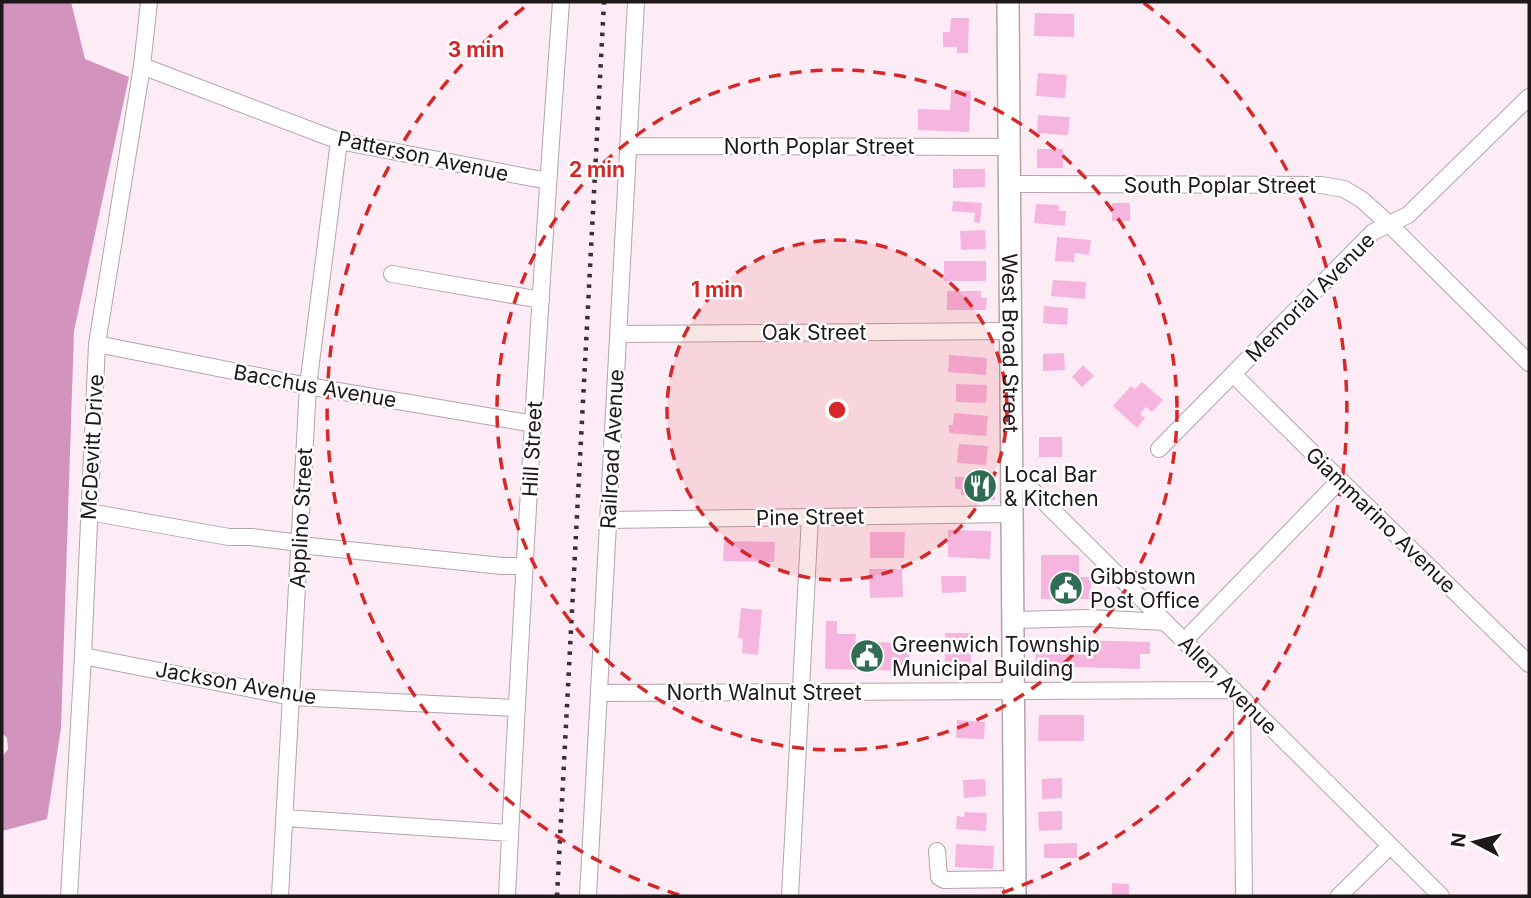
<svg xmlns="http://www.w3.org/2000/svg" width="1531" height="898" font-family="Inter,sans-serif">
  <rect width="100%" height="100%" fill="#fdecf6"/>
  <path fill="#d294bd" d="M2,2H71L85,59L129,77L74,331L61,728L47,819L2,831V757L8,749L7,738L2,733Z"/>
  <path fill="#f5b5df" d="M1035,13L1074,14V37L1034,36Z
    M951,18H969L968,53H957V47H943V32H950Z
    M1038,73L1067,75L1065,98L1036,96Z
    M951,90L971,91L969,132L918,130V109L950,110Z
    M1038,115L1070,117L1068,135L1037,133Z
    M1037,149H1063V168H1037Z
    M953,169H985V187L953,188Z
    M953,201L982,203L980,223L974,222L975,213L952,211Z
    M1112,203H1130V221H1112Z
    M1036,204L1059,205V211H1066L1065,226L1034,223Z
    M985,230L986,249L961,250L960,231Z
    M1057,237L1091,240L1089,255L1075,253L1074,262L1055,261Z
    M944,261H986V281H944Z
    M1053,280L1086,282L1085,299L1051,296Z
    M947,291H981V298H987L986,310H947Z
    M1044,306L1068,308L1067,325L1043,323Z
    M1064,353L1065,370L1043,371V354Z
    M949,355L987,358L986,375L948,372Z
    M1083,365L1094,376L1082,387L1072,377Z
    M1142,382L1163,400L1152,412L1146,407L1140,414L1145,418L1137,428L1113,406L1131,386L1135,389Z
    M956,384L987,385L986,403L956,402Z
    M954,413L988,416L986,436L949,433V425H953Z
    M1039,437H1062V457H1039Z
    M959,444L988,446L986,465L957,463Z
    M969,471L995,472V500H977V496L961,495V489H955V477H969Z
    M948,530L991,531L990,559L948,557Z
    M870,532H905L904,558H870Z
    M724,541L775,542L774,562L723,561Z
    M1041,555H1079V577H1091V599H1041Z
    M869,569H902L903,597L870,598Z
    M941,576H966V592L942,593Z
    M741,608L762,610L758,655L742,653L743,639L738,638Z
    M826,621H837V634H856L855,642L909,643V671L825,669Z
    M945,633H971V671H945Z
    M1036,639L1150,642V654H1140V669L1074,667V675H1054V669H1035Z
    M1039,715H1084V741H1038Z
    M957,720L985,722L984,739L956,738Z
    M1062,778V798L1042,799V779Z
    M985,779L986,796L964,798L963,780Z
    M1062,811V830L1039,831L1038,812Z
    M965,812L987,813L986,831L956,829L957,816L964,817Z
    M1077,843V858H1044V844Z
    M956,844L994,846L993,869L955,867Z
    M1112,883L1129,884V896H1112Z"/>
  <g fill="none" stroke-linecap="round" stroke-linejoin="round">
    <g stroke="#b3a4ad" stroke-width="18">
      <path id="minor" d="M142,66L339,141L548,181
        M628,146L1009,147
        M1010,184L1321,185L1344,189L1361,199L1389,224L1529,363
        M392,274L541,300
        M618,334L1011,331
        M97,344L308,386L534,424
        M1233,374L1340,480L1529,664
        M1159,449L1373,232L1408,215L1529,97
        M1012,479L1028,486L1441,896
        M89,512L229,537H251L300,543
        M608,520L1012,514
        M300,545L502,566H525
        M1013,620L1088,618L1165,622
        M1184,641L1340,480
        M83,656L292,697L516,708
        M599,693L1234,690
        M1242,699L1244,896
        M285,818L510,833
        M937,851L939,877L944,880L1015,879
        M69,896L83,656L97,344L142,66L149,2
        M280,896L308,386L339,141
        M507,896C522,598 539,300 561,2
        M588,896L636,2
        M790,896L810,517
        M1339,896L1390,846"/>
    </g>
    <g stroke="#b3a4ad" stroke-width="24">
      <g id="major">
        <path id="s1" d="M1008,2L1015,896"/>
      </g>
    </g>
    <use href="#minor" stroke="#fff" stroke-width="16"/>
    <use href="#major" stroke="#fff" stroke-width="21"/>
    <path stroke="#362f33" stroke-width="4.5" stroke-dasharray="3.5 7" stroke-linecap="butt" d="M557,896L604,2"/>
  </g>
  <circle cx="837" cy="410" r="170" fill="#d62828" fill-opacity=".12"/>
  <g fill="none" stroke="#d62828" stroke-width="3.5" stroke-dasharray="12 9">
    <circle cx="837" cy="410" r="170"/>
    <circle cx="837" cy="410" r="340"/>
    <path d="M679 895A510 510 0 0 1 530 3M1144 3A510 510 0 0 1 995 895"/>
  </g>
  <defs>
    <g id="restaurant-disc" transform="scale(1.75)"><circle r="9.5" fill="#316c55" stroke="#fff"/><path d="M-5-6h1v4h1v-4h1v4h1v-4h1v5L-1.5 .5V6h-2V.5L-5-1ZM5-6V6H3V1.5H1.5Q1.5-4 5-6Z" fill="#fff"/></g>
    <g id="civic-disc" transform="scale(1.75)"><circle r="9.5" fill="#316c55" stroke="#fff"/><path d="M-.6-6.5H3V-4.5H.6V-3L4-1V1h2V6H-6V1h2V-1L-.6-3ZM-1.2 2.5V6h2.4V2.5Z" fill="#fff"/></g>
  </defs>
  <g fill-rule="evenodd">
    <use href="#restaurant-disc" x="980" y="486"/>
    <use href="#civic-disc" x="1066" y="588"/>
    <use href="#civic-disc" x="867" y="656"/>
  </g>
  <g text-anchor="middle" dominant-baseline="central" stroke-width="5" stroke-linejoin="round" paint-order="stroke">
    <g font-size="21" fill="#1e181b" stroke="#fff">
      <text x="819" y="146">North Poplar Street</text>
      <text transform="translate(423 156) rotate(12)">Patterson Avenue</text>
      <text x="1220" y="185">South Poplar Street</text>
      <text transform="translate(1310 297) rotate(-45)">Memorial Avenue</text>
      <text x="814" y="332">Oak Street</text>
      <text stroke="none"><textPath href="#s1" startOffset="341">West Broad Street</textPath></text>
      <text transform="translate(315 386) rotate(10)">Bacchus Avenue</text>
      <text transform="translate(92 447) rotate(-87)">McDevitt Drive</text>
      <text transform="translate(532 449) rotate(-87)">Hill Street</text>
      <text transform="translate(612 449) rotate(-87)">Railroad Avenue</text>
      <text transform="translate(810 517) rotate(-1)">Pine Street</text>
      <text transform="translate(301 518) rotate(-87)">Applino Street</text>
      <text transform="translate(1381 520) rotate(44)">Giammarino Avenue</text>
      <text transform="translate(236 683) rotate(10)">Jackson Avenue</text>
      <text transform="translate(1228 685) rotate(45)">Allen Avenue</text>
      <text x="764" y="692">North Walnut Street</text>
    </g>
    <g font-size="21" fill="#1e181b" stroke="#fff" text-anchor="start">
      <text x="1004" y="474">Local Bar<tspan x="1004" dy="24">&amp; Kitchen</tspan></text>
      <text x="1090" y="576">Gibbstown<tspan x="1090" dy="24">Post Office</tspan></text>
      <text x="892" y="644">Greenwich Township<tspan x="892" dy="24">Municipal Building</tspan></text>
    </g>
  </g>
  <circle cx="837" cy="410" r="10" fill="#d62828" stroke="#fff" stroke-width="3.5"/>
  <g font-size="21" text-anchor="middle" font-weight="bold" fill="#d62828" stroke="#fff" stroke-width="5" stroke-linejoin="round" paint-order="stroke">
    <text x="476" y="57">3 min</text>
    <text x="597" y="177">2 min</text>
    <text x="717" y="297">1 min</text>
  </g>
  <rect width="1531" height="898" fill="none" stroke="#1e181b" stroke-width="7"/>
  <g transform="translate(1475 842) rotate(277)" stroke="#ffffff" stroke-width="5" paint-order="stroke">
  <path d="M0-5L12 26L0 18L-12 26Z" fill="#1e181b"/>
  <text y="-10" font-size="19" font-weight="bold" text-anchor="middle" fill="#1e181b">N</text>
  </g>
</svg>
